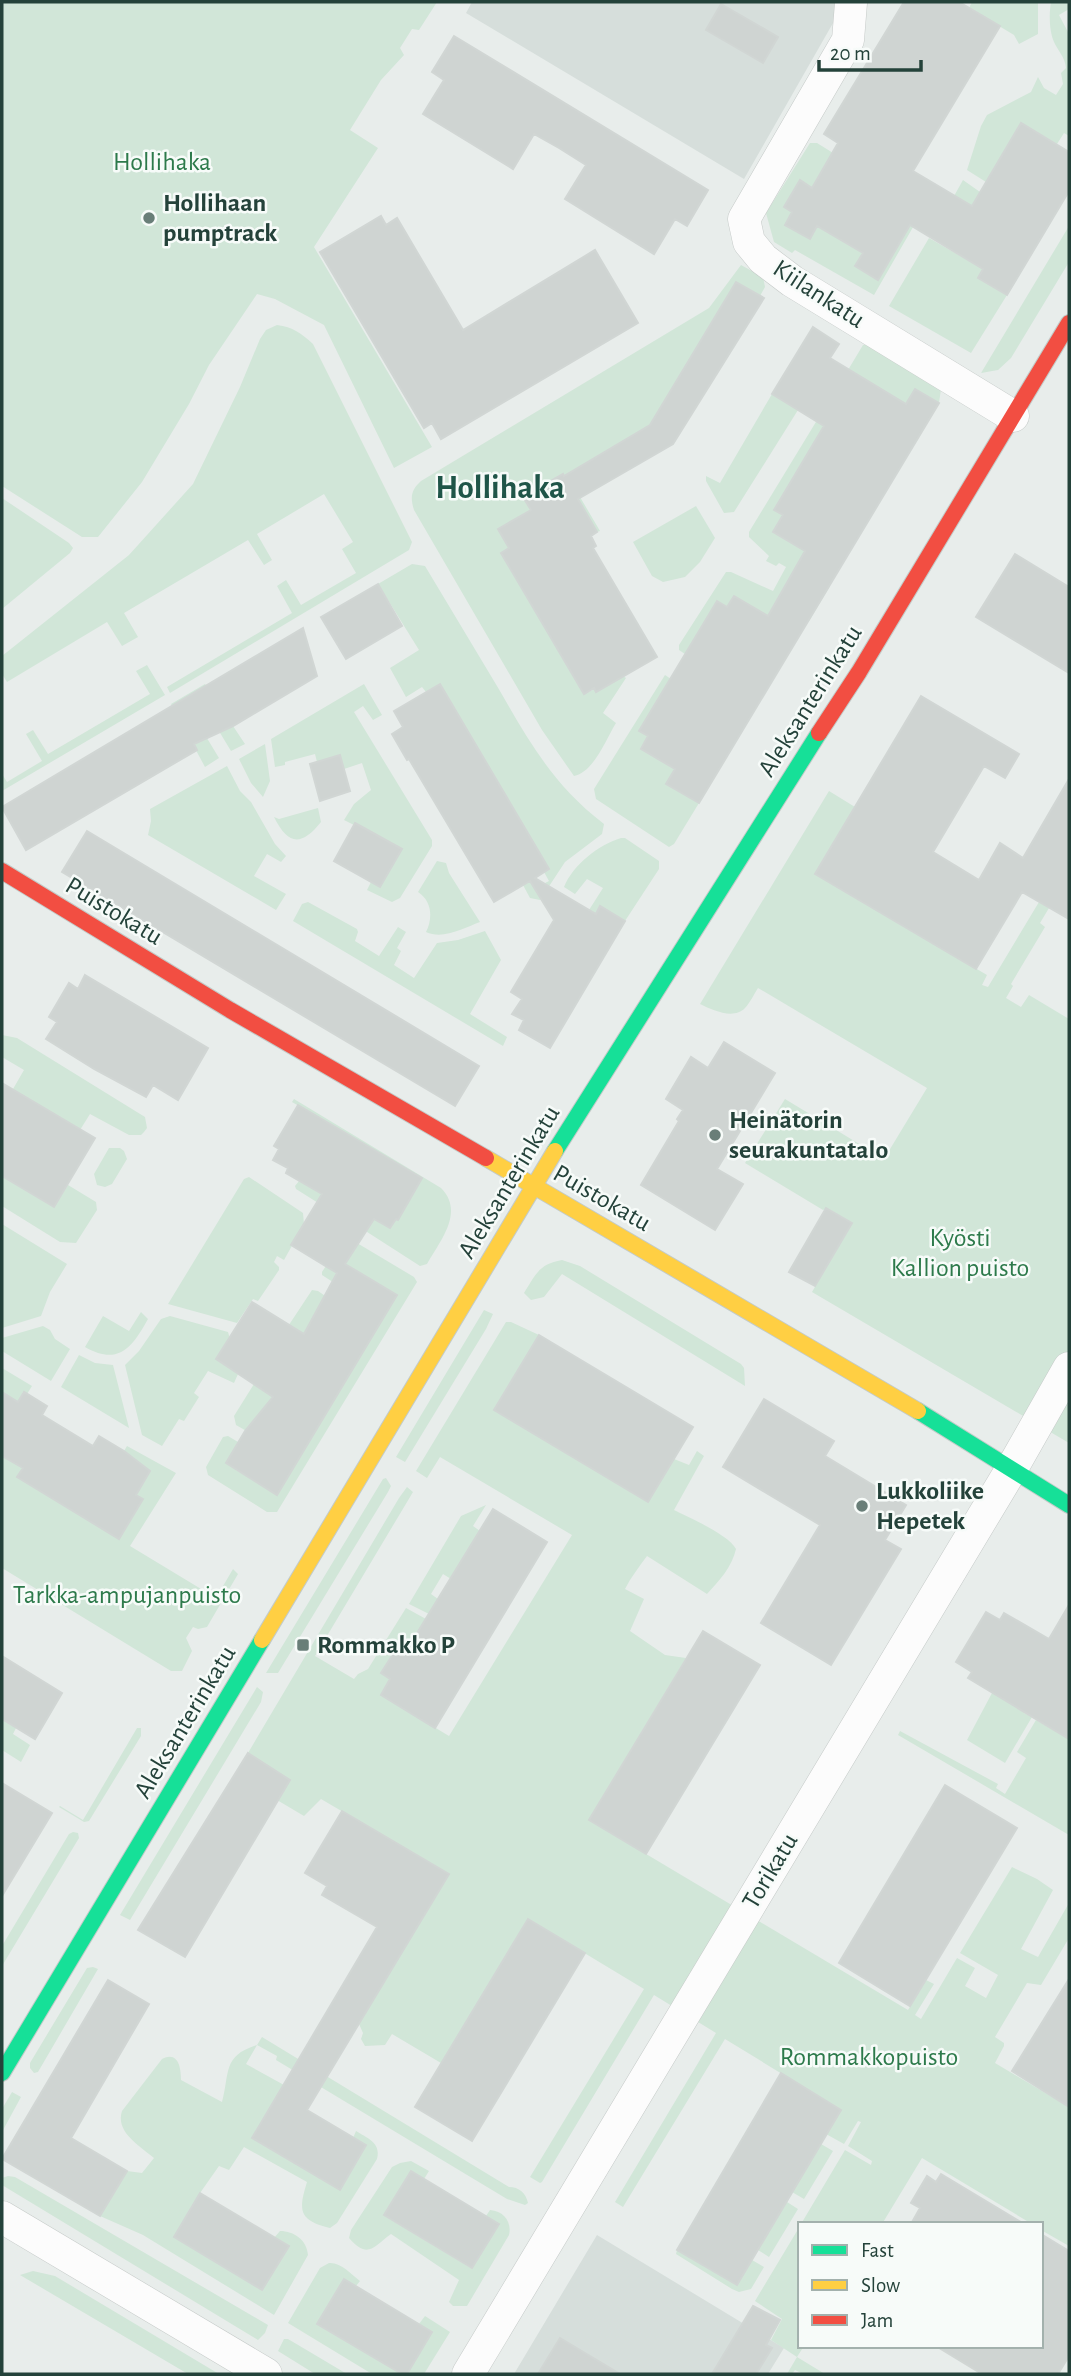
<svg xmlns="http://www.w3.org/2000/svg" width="1071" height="2376" font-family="'Alegreya Sans',sans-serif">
  <rect width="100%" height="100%" fill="#e8edeb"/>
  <path fill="#d6dedb" d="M472,2H845L744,179L466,13Z
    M597,2235L784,2348L768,2374H514Z"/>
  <path fill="#d1e6d8" d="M2,2H437L419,30L412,29L400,48L404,55L381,80L350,130L378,148L314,247L432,447L394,468L324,325L275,299L257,294L209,365L189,404L142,482L98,537H82L2,486Z
    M972,2H1038V34L1019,44L1014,35L969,8Z
    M1051,2H1069V9L1059,15L1069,34V136L1064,133L1057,144L1021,123L986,182L967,170L981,126L987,115L1031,92L1038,77L1044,88L1056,95L1063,84L1061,73L1066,68C1065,57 1058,51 1054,42C1049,31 1049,13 1051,2Z
    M810,143H817L862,171L812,188L800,180L784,206L792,212L785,225L810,239L817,226L863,253L855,266L878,280L910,224L924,208L874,295L795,250L792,253L774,242L766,213Z
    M963,180L980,192L951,240L935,230Z
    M1069,226V262L1011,358L998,370L981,373Z
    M929,238L983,269L978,278L1007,295L971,353L889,306Z
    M741,265L763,277L765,287L760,296L736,283L656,415L655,422L586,464L580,497L600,531L597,532L562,474L523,497L531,510L509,548L501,553L584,694L623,676L626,678L603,713L616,723C606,739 594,772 574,776L542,730L414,510C410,497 411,490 421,481L709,308Z
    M277,325C293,327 301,333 313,344L412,542L409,550L170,693L167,687L292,613L277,586L286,580L301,605L356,573L342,549L353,542L324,494L257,534L272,560L264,565L248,540L124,613L138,637L122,646L107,622L7,682L2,674V656L129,555L193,484L240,387L260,339L266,330Z
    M872,344L941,389L939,403L915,389L906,404L866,380H842L863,345Z
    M772,394L798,410L734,512L724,513L706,481V476L720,483Z
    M822,412L832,413L774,510L783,515L773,532L805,551L797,566L830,586L809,621L777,601L768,616L734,596L727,607L685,654L679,650V645L726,572H731L773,591L786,567L779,563L776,566L766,561L769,556L749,537V532Z
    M2,498L69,543L73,548L70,553L2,609Z
    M696,506L715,538L700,562L685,577L663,582L652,576L633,542Z
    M412,564L425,566C449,606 473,646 497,686C529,741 552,784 604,824L602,834L565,862L540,900L530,898L523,885L530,881L535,888L549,881L544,872L549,869L440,684L426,692L422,687L406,697L390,668L419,650L378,584Z
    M147,665L165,695L2,791V774L7,782L42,761L26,734L33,730L48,754L150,694L136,671Z
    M665,675L671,679L639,731L648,736L675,769L666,784L699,803L674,844L669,847L596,799L594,789Z
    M205,684L245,744L231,751L205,708L193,715L219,758L205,767L171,704Z
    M364,684L382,715L373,720L363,706L354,712L432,840V846L400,898L392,902L367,890L371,882L380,887L402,849L356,823L354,825L344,820L354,804L371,790L362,763L344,769L340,756L317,762L315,754L285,762V765L275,767L271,739Z
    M265,744L270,781L263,797L251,783L239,759Z
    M227,766L240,791L251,802L275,844L286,856L281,862L267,854L254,876L286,894L276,910L148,835L151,821L150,809Z
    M829,791L855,807L815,874L987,975L982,985L988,987L1039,902L1049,908L1040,923L1045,927L1011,984L1013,986L1006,998L1021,1007L1029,995L1069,1019V1443L812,1292L852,1223L827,1208L823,1210L745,1163L785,1099L884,1159L927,1088L758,988C754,994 750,1003 745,1008C734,1020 712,1010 700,1004Z
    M318,808L321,822C301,847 288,845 274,817L279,819Z
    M621,838H625L659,861V869L625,921L601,907L596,914L589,910L603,888L587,879L575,894L564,887C573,865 598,845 621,838Z
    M437,861L446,863L449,873L480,922C464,928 443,940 426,932C433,918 432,901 418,892Z
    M308,902L357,929L358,932L355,941L379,956L398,927L406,932L397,948L401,951L394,965L414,978L437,943L458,940L485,931L501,960L470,1014L507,1037L503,1046L293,921L302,904Z
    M2,1035L17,1038L145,1117L147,1128L144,1132L141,1135H129L90,1114L80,1130L8,1179L54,1207L68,1185L96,1202L97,1210L76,1243L60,1242L2,1206V1108L24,1070L2,1057Z
    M294,1099L441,1188C465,1212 440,1241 427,1264L420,1266L364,1230L374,1219H398L422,1178L292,1102Z
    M109,1148H120L124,1151L127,1159L112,1184L105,1187L97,1185L94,1174Z
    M249,1177L303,1213L304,1224L284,1260L277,1256L274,1262L279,1267V1270L258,1301L253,1299L237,1323L168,1304L244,1179Z
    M299,1181L302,1182L357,1207L342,1218L296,1189L295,1186Z
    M2,1224L67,1264L50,1292L41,1316L2,1328Z
    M357,1243L414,1277L417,1282L277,1512H267L208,1475L206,1467L223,1437L228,1436L238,1442L240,1463L236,1470L277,1494L397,1295L358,1272L339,1286L322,1275V1272L340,1244Z
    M562,1260L580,1266L741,1364L744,1368L745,1386L562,1274L544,1297L531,1300L524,1293C536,1274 539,1264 562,1260Z
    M312,1290L318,1291L331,1300L295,1359L279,1340Z
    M484,1310L493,1314L486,1329L405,1462L396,1457Z
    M141,1312L148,1319C132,1348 118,1366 85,1347L103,1316L129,1331Z
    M170,1316L228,1332L230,1339L217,1359L238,1374L234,1383L208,1371L194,1393L199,1397L184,1421L179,1419L162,1446L142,1435L125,1365L139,1351L161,1319Z
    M506,1322H511L539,1335L494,1410L674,1459L689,1465L697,1451L704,1456L674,1510C690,1518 729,1535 736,1549C732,1567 719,1581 707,1594L647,1556C639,1567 631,1577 625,1589L644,1599L630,1631L665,1655L686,1658L589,1820L908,2010L926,1980L934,1984L915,2015L921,2019L957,1958L975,1968L965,1986L986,1998L998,1975L960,1953L1012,1867L1037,1879L1053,1890L1021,1949L1038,1957L1069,1903V1938L1041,1985L1027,1983L995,2037L1004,2043V2046L995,2063L1069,2107V2246L1041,2230V2224H1032L922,2158L882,2224H801L845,2150L871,2165L872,2161L848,2146L861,2122L858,2121L844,2144L826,2134L841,2110L725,2039L623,2207L615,2202L716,2033L654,1995L542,2182L540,2183L530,2177L644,1989L528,1919L441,2063L392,2034L385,2045L365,2046L361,2039L363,2033L359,2024L449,1874L321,1799L304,1816L277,1800L289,1780L248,1753L399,1498L407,1487L413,1492L315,1656L354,1679L358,1674L368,1669L406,1608L426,1619L403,1656L395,1651L382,1673L390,1679L381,1695L449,1736L572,1535L440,1457L427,1478L416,1471Z
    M43,1326L50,1330L55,1339L70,1349L51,1381L2,1351V1338Z
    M79,1355L95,1363L113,1365L129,1428L61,1387Z
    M267,1363L288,1371L250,1433L236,1425L234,1416Z
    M2,1368L32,1386L27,1394L23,1392L18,1402L2,1392Z
    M127,1446L176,1473L130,1546L216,1598L233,1569L238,1574L207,1627L198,1629L193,1627L186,1638L192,1651L182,1671H171L2,1568V1456L23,1468L18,1476L96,1525L126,1509L134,1514L143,1500L136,1495L124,1451Z
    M386,1478L391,1486L388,1492L278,1673H266L383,1479Z
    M486,1505L473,1526L480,1531L451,1579L443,1574L431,1594L438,1599L429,1614L409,1604L461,1516Z
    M257,1687L263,1692L261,1702L130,1920L120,1915Z
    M992,1693L1028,1706L1024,1713L1032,1717L1005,1763L967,1740Z
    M3,1720L16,1728L13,1734L30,1745L21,1762L2,1750Z
    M1036,1720L1069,1739V1835L898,1735L900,1731L998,1784L996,1788L1005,1794L1026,1758L1017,1752Z
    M137,1728H141V1736L89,1821L84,1822L59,1807L60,1806L83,1820Z
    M73,1832L78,1833L79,1838L2,1966V1946L69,1834Z
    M93,1967L98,1969L38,2072L34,2073L30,2068V2063L87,1968Z
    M262,2037L509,2187C519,2187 526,2193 528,2203L525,2205L507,2199L276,2060L277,2056L257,2045L246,2064L284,2085L339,2190L366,2146L353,2138L356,2131C369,2139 381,2143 377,2159L337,2223L330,2228C297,2220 299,2209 307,2182L244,2147L229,2170L219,2166L200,2193L262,2289L288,2247L274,2238L280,2231C294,2231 307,2240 308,2255L274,2315L143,2235L100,2216L127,2171L142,2173L154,2158C140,2146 115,2132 122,2111L162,2059C178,2051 181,2067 181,2080L222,2102C230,2073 222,2056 257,2045Z
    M12,2092L21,2097L2,2132V2109Z
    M821,2144L833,2151L804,2199L792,2192Z
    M411,2161L429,2171L424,2179L411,2171L385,2216L471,2268L498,2224L486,2216L490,2210C504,2211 512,2222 509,2235L467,2306H453L449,2302L459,2280L391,2234C372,2248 368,2259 349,2238L351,2230L392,2167L400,2163Z
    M8,2176L15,2177L268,2325L265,2333L258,2340L2,2185V2178Z
    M787,2202L798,2209L769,2257L758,2250Z
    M800,2226V2346H804L797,2357L825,2374H803L795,2370L792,2374H787L797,2357L771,2340L782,2319L755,2301Z
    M677,2250L737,2285L752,2260L764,2267L751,2289L739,2292L732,2289L676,2254Z
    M329,2263C341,2262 351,2274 360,2281L356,2286L344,2280L317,2324L402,2374H372L288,2323L320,2268Z
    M33,2271L55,2276L219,2374H188L20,2275Z
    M425,2316L450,2332L424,2374H407L432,2332L419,2324Z
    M284,2339H288L347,2374H315L278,2351Z"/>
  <path fill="#cfd4d2" stroke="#d1d6d4" stroke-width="2" d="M904,2H959L1000,26L913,171L972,206L1021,123L1069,152V191L1007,295L978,278L983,269L910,225L878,280L855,266L863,253L817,226L810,239L785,225L792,212L784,207L800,180L812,188L838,143L824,134Z
    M721,4L778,37L763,63L706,30Z
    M454,36L708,190L687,226L675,219L654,254L565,199L586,165L559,148L534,134L513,169L423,114L444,80L432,72Z
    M381,216L386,225L397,218L463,330L595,250L638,323L441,439L432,423L424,428L320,252Z
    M736,282L764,298L673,444L578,499L597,532L591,536L596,546L593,548L657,657L596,692L594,688L584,694L501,553L509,548L498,529L531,510L523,497L563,474L564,476L650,425Z
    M813,327L839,344L830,358L906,404L915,389L939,403L699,803L666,784L675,769L641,749L648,736L639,731L717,601L727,607L734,596L768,616L805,551L773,532L783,515L774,510L824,426L772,394Z
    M1015,554L1069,587V673L976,617Z
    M378,584L402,626L346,659L321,617Z
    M303,628L317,676L233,726L194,744L197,750L26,850L2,807Z
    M440,684L549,869L535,878L596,914L600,906L625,921L550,1048L519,1030L524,1020L512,1014L522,999L511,992L554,920L530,881L494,902L409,759L407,760L392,734L403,727L394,711Z
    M921,696L1019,754L1005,778L984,766L933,852L979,880L1000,843L1023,858L1069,779V919L1022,892L976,969L815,874Z
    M340,755L350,791L320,801L310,764Z
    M355,823L402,849L380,887L334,861Z
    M87,831L479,1066L455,1106L62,872Z
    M85,975L208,1048L178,1100L153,1085L146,1097L94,1069L46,1039L57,1022L49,1017L69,983L78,989Z
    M724,1042L775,1073L717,1169L743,1184L715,1230L641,1185L679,1121L677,1119L683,1110L666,1099L691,1057L708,1068Z
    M2,1083L95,1138L54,1207L2,1176Z
    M298,1105L422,1178L398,1220L396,1219L390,1228L374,1219L345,1264L397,1295L277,1495L226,1463L245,1431L273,1397L216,1359L252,1302L304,1334L337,1273L291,1245L322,1194L286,1173L288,1168L273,1160L279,1149L274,1146Z
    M826,1208L852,1223L815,1286L789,1272Z
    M539,1335L693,1427L648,1502L494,1410Z
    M2,1392L18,1402L24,1392L47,1406L42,1415L93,1446L99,1436L124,1451L150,1471L136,1495L143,1499L119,1539L17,1477L23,1468L2,1456Z
    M764,1399L834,1441L825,1456L906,1505L885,1540L901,1549L831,1665L761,1623L820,1525L723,1467Z
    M493,1509L547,1542L435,1728L381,1695L390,1679L381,1673L395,1651L403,1656Z
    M1069,1605V1739L968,1678L972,1672L956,1662L986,1612L1000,1620L1004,1613L1049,1639Z
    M703,1631L760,1665L646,1854L589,1820Z
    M2,1656L62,1693L35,1739L2,1719Z
    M248,1753L290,1780L185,1957L138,1930Z
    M2,1783L52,1813L2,1896Z
    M945,1785L1017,1828L910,2006L839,1963Z
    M342,1811L449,1874L307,2110L366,2145L340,2190L252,2138L377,1927L322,1895L327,1886L305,1873Z
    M528,1919L585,1953L472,2141L415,2107Z
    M1069,1979V2107L1012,2071Z
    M108,1980L149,2004L71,2138L127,2171L100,2216L2,2159Z
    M781,2073L841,2110L737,2285L677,2250Z
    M411,2171L499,2224L472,2268L384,2215Z
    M941,2174L1024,2224H911L920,2208L911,2203L927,2176L936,2182Z
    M200,2193L289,2246L262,2290L174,2237Z
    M1041,2234L1069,2251V2356L1058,2374H982L936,2346H1041Z
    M344,2279L432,2332L407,2374H402L317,2324Z
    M753,2306L780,2320L766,2345L772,2348L756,2374H712Z
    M560,2338L620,2374H538Z"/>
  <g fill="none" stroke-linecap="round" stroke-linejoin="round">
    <g stroke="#c5cac8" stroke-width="33">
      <path id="street" d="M851,3L848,40L744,219L749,242L763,259L792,281L1013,416
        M2,2217L266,2374
        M468,2374L1011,1470L1069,1368"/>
    </g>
    <g stroke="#c3cbc8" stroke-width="18">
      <path id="fast" d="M555,1151L819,733
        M918,1411L1069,1505
        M2,2073L262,1640"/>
    </g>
    <g stroke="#c3cbc8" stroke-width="18">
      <path id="slow" d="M486,1158L918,1411
        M262,1640L555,1151"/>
    </g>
    <g stroke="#c3cbc8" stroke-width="18">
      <path id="jam" d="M819,733L859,672L1069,323
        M2,871L230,1010L486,1158"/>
    </g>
    <use href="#street" stroke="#fcfcfc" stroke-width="32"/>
    <use href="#fast" stroke="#16e098" stroke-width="16"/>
    <use href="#slow" stroke="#ffcf43" stroke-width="16"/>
    <use href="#jam" stroke="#f24e42" stroke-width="16"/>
  </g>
  <g fill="#697e78" stroke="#f7fbf9" stroke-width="2.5">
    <circle cx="149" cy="218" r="7"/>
    <circle cx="715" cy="1135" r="7"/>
    <circle cx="862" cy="1506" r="7"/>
    <rect x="296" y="1638" width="14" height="14" rx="3.5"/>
  </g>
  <g text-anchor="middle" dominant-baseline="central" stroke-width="5" stroke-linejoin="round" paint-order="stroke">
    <g font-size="26" fill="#2d7a4b" stroke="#f7fbf9">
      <text x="162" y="162">Hollihaka</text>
      <text x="960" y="1238">Kyösti<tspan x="960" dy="30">Kallion puisto</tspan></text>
      <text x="127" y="1595">Tarkka-ampujanpuisto</text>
      <text x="869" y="2057">Rommakkopuisto</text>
    </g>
    <g font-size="26" font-weight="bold" fill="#24423a" stroke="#f7fbf9" text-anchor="start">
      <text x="163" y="203">Hollihaan<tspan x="163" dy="30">pumptrack</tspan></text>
      <text x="729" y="1120">Heinätorin<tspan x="729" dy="30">seurakuntatalo</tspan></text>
      <text x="876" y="1491">Lukkoliike<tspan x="876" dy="30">Hepetek</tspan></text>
      <text x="317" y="1645">Rommakko P</text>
    </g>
    <g font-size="26" fill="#24423a" stroke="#f7fbf9">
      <text transform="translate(819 294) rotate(33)">Kiilankatu</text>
      <text transform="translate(810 701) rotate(-58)">Aleksanterinkatu</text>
      <text transform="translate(114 911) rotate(31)">Puistokatu</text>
      <text transform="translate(509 1182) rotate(-59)">Aleksanterinkatu</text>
      <text transform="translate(602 1198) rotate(30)">Puistokatu</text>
      <text transform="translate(185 1722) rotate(-59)">Aleksanterinkatu</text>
      <text transform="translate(770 1871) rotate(-59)">Torikatu</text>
    </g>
    <g font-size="33" font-weight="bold" fill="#1f5548" stroke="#f7fbf9">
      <text x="500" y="488">Hollihaka</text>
    </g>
  </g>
  <rect width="1071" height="2376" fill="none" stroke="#24423a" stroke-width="7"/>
  <rect x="798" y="2222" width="245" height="126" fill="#f7fbf9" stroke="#a3b1ad" stroke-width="2"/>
  <rect x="812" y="2245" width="35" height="10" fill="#16e098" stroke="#a3b1ad" stroke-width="2"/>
  <text x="861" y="2257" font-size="21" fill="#24423a">Fast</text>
  <rect x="812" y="2280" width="35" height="10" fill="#ffcf43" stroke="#a3b1ad" stroke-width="2"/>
  <text x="861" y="2292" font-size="21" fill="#24423a">Slow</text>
  <rect x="812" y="2315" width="35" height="10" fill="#f24e42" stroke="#a3b1ad" stroke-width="2"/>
  <text x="861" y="2327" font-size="21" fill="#24423a">Jam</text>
  <path d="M819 60v10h102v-10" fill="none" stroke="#24423a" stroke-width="3.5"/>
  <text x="830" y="60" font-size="21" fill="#24423a" stroke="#f7fbf9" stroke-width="5" paint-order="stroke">20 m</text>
</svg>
